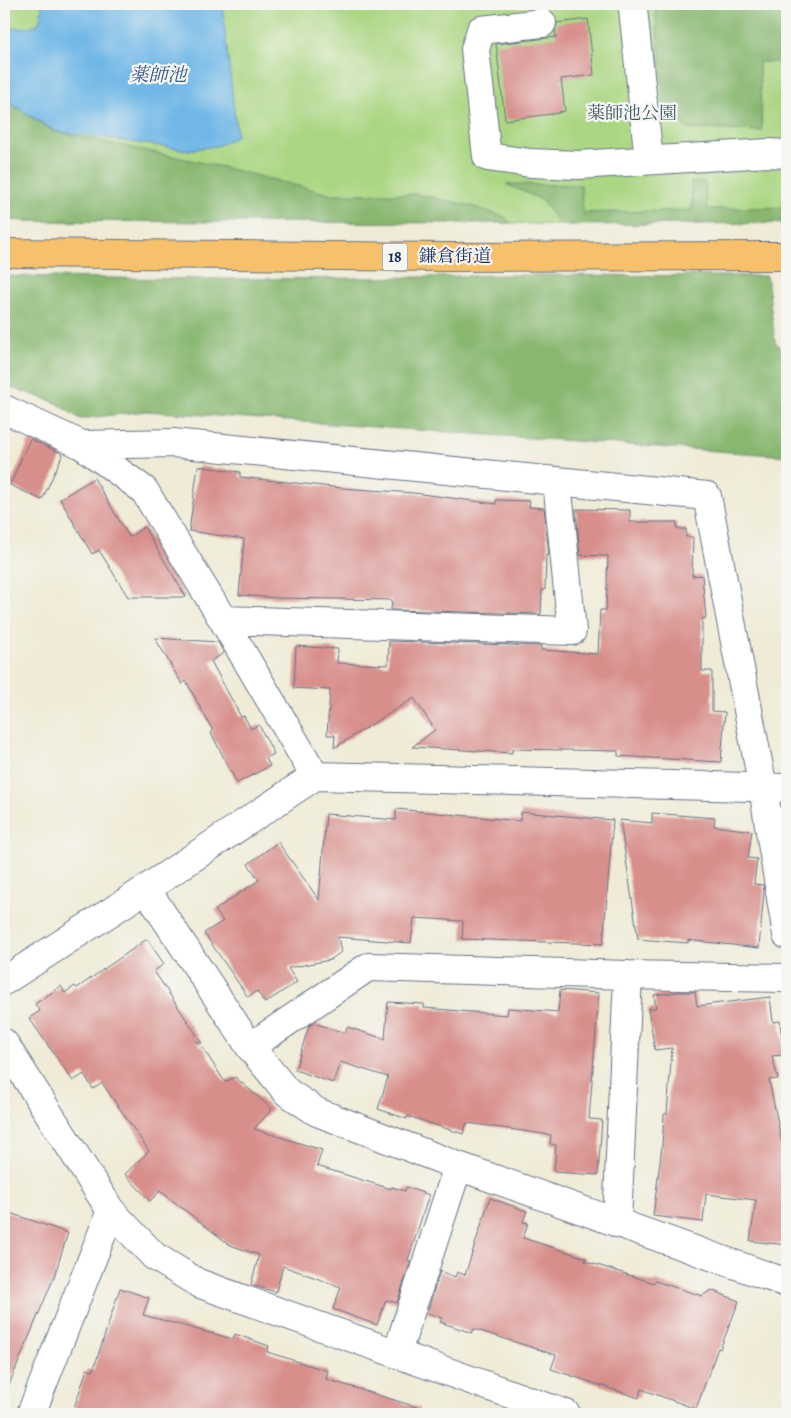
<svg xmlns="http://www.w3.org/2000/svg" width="791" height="1418" font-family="Alegreya,'Noto Serif JP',serif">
  <rect width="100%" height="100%" fill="#f6f6f2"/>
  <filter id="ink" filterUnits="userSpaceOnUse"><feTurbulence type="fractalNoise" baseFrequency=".02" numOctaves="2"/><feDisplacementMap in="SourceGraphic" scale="10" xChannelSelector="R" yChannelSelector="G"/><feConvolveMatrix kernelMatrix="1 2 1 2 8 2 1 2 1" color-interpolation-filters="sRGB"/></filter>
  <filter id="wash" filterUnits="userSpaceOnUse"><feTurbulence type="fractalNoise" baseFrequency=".0096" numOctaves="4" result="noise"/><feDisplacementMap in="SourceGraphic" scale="20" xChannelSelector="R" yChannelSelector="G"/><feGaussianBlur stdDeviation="1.12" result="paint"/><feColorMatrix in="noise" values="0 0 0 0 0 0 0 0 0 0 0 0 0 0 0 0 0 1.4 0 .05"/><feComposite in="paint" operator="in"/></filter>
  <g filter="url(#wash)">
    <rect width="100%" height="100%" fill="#efebd6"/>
    <path fill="#abd682" stroke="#638270" d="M4,4H787V223L560,225L511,223L32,221L4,220Z"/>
    <path fill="#88b770" stroke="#527367" d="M655,4H787V62H759L762,131L688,129L664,109Z
      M4,91L13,105L53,131L218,166L330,194H416L472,206L505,217L511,223L32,221L4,220Z
      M691,182H705L707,209L787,207V223L560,225L542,200L506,184L581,185L583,213L692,210Z
      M502,275L767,276L775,342L787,353V456L146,411L80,419L57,403L4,385V276C170,280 336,280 502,275Z"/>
    <path fill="#6fb7e7" stroke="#4573a2" d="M41,4H222L237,136L217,146L188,150L55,131L13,105L4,91V30C18,26 26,31 39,23L42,10Z"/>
    <g id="blocks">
      <path fill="#d88f8c" d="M588,19L594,75L561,79L565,111L559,112V113L505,120L496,44L556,37L555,31L557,23Z
        M30,439L63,454L42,500L10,485Z
        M198,466L240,472V477L342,488L414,493L496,504V500L530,501L529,507L544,508L549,555H546L545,590H542L541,614L391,610L392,600L277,598L239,595L244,539L189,531Z
        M94,478L129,537L144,527L186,597H128L99,550L92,554L60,499Z
        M576,509L630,510V522H677V529H686V537H693L692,576L702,575L706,618L702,619V671H712V711L725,712L721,762L618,756V751L513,749L512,753L412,747L435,730L414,698L334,748L335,735H327L330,690L294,688L296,646L338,649L337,663L388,665L389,641L541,646V650L598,654L600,610H606L608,556L580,555Z
        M155,638L218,642L224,653L211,661L241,717L244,716L251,729L259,725L274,754L266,758L270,766L237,783L211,733L213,731L186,681L182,684Z
        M396,809L520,821L521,812L613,820L603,944L462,939L463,921L414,918L411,943L338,937L341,952L330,960L288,968L297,982L265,1003L257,991L248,997L204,933L223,921L215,910L259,880L248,864L278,842L319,900L326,814L396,820Z
        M652,813L715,818L714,826L752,831L748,858L757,859L754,884L763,885L764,891L759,948L688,940V943L638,939L620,820L652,823Z
        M147,939L164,964L154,971L202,1043L195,1041L202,1047L225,1082L235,1077L272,1109L254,1129L322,1150L317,1166L391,1189L392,1187L405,1191L406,1187L429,1195L408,1260L411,1261L397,1303L386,1300L377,1325L333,1309L341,1287L283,1266L276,1292L251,1285L259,1255L230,1245L160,1191L150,1201L125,1174L149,1151L102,1083L93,1089L84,1074L73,1081L29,1018L40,1011L35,1004L61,986L65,993L75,986L77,988Z
        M560,990L599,993L589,1119L602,1120L598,1175L554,1172L556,1145L550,1144L551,1135L467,1123L463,1134L408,1116L407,1119L378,1109L388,1077L340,1062L333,1083L295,1070L309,1026L314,1023L345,1033L347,1027L385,1039L388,1002L424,1004V1008L507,1015L508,1008L558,1012Z
        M678,992H695L697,1006L770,997L773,1022L780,1021L784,1055L772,1056L778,1079L769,1080L782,1143L787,1144V1245L750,1241L756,1200L706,1194L703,1222L653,1216L662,1146L664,1114H667L672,1048L655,1050L648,1009L656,1008L654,995Z
        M490,1198L527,1211L523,1222L528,1223L523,1238L586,1258L585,1261L654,1283L655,1281L702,1296L711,1290L739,1301L720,1349L718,1348L696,1409L641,1389L639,1398L551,1369L556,1355L474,1329L472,1333L440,1322L442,1318L427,1313L440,1271L455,1277L457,1272L465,1275Z
        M4,1211L68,1233L54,1277L4,1397Z
        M120,1288L149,1298L143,1315L233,1339L235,1334L269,1346L267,1352L328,1371L326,1379L420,1408L419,1414H72L87,1369L93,1371Z"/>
    </g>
  </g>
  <g filter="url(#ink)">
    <use href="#blocks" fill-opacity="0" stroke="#657188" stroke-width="1"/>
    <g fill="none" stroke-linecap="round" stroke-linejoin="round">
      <g stroke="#657188" stroke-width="30">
        <path id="minor" d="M633,9L649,160
          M542,23L481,30L475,49L487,157L531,163L578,165L768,153L787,154
          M4,409L82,445L144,490L223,620L315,776
          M82,445L173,443L707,496L763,788L787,935
          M223,620L572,631L557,481
          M146,889L250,1047L287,1092L317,1112L458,1166L787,1283
          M4,981L146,889L315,776L787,788
          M4,1043L111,1211L154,1256L198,1283L566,1414
          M250,1047L368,967L628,975L787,978
          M617,1223L628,975
          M397,1353L458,1166
          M31,1414L111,1211"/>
      </g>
      <g stroke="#657188" stroke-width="30">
        <path id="major" d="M4,253L446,257L787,256"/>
      </g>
      <use href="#minor" stroke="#fff" stroke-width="28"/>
      <use href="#major" stroke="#f7c06b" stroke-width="28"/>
    </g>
  </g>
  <g text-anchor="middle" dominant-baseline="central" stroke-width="4.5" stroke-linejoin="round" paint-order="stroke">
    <rect fill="#f6f6f2" stroke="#5d6b8a" stroke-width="1" x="382.5" y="243.5" width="25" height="27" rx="4"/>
    <g font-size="16" font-weight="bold" fill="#1b2f5e">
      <text x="395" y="257">18</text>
    </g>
    <g font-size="18" fill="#3f5967" stroke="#f6f6f2">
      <text x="632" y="113">薬師池公園</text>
    </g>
    <g font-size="18" fill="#1b2f5e" stroke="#f6f6f2">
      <text x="455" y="256">鎌倉街道</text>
    </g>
    <g font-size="19" font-style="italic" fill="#345887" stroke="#f6f6f2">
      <text x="158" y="75">薬師池</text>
    </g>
  </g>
  <rect width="791" height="1418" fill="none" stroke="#f6f6f2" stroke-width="20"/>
</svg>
